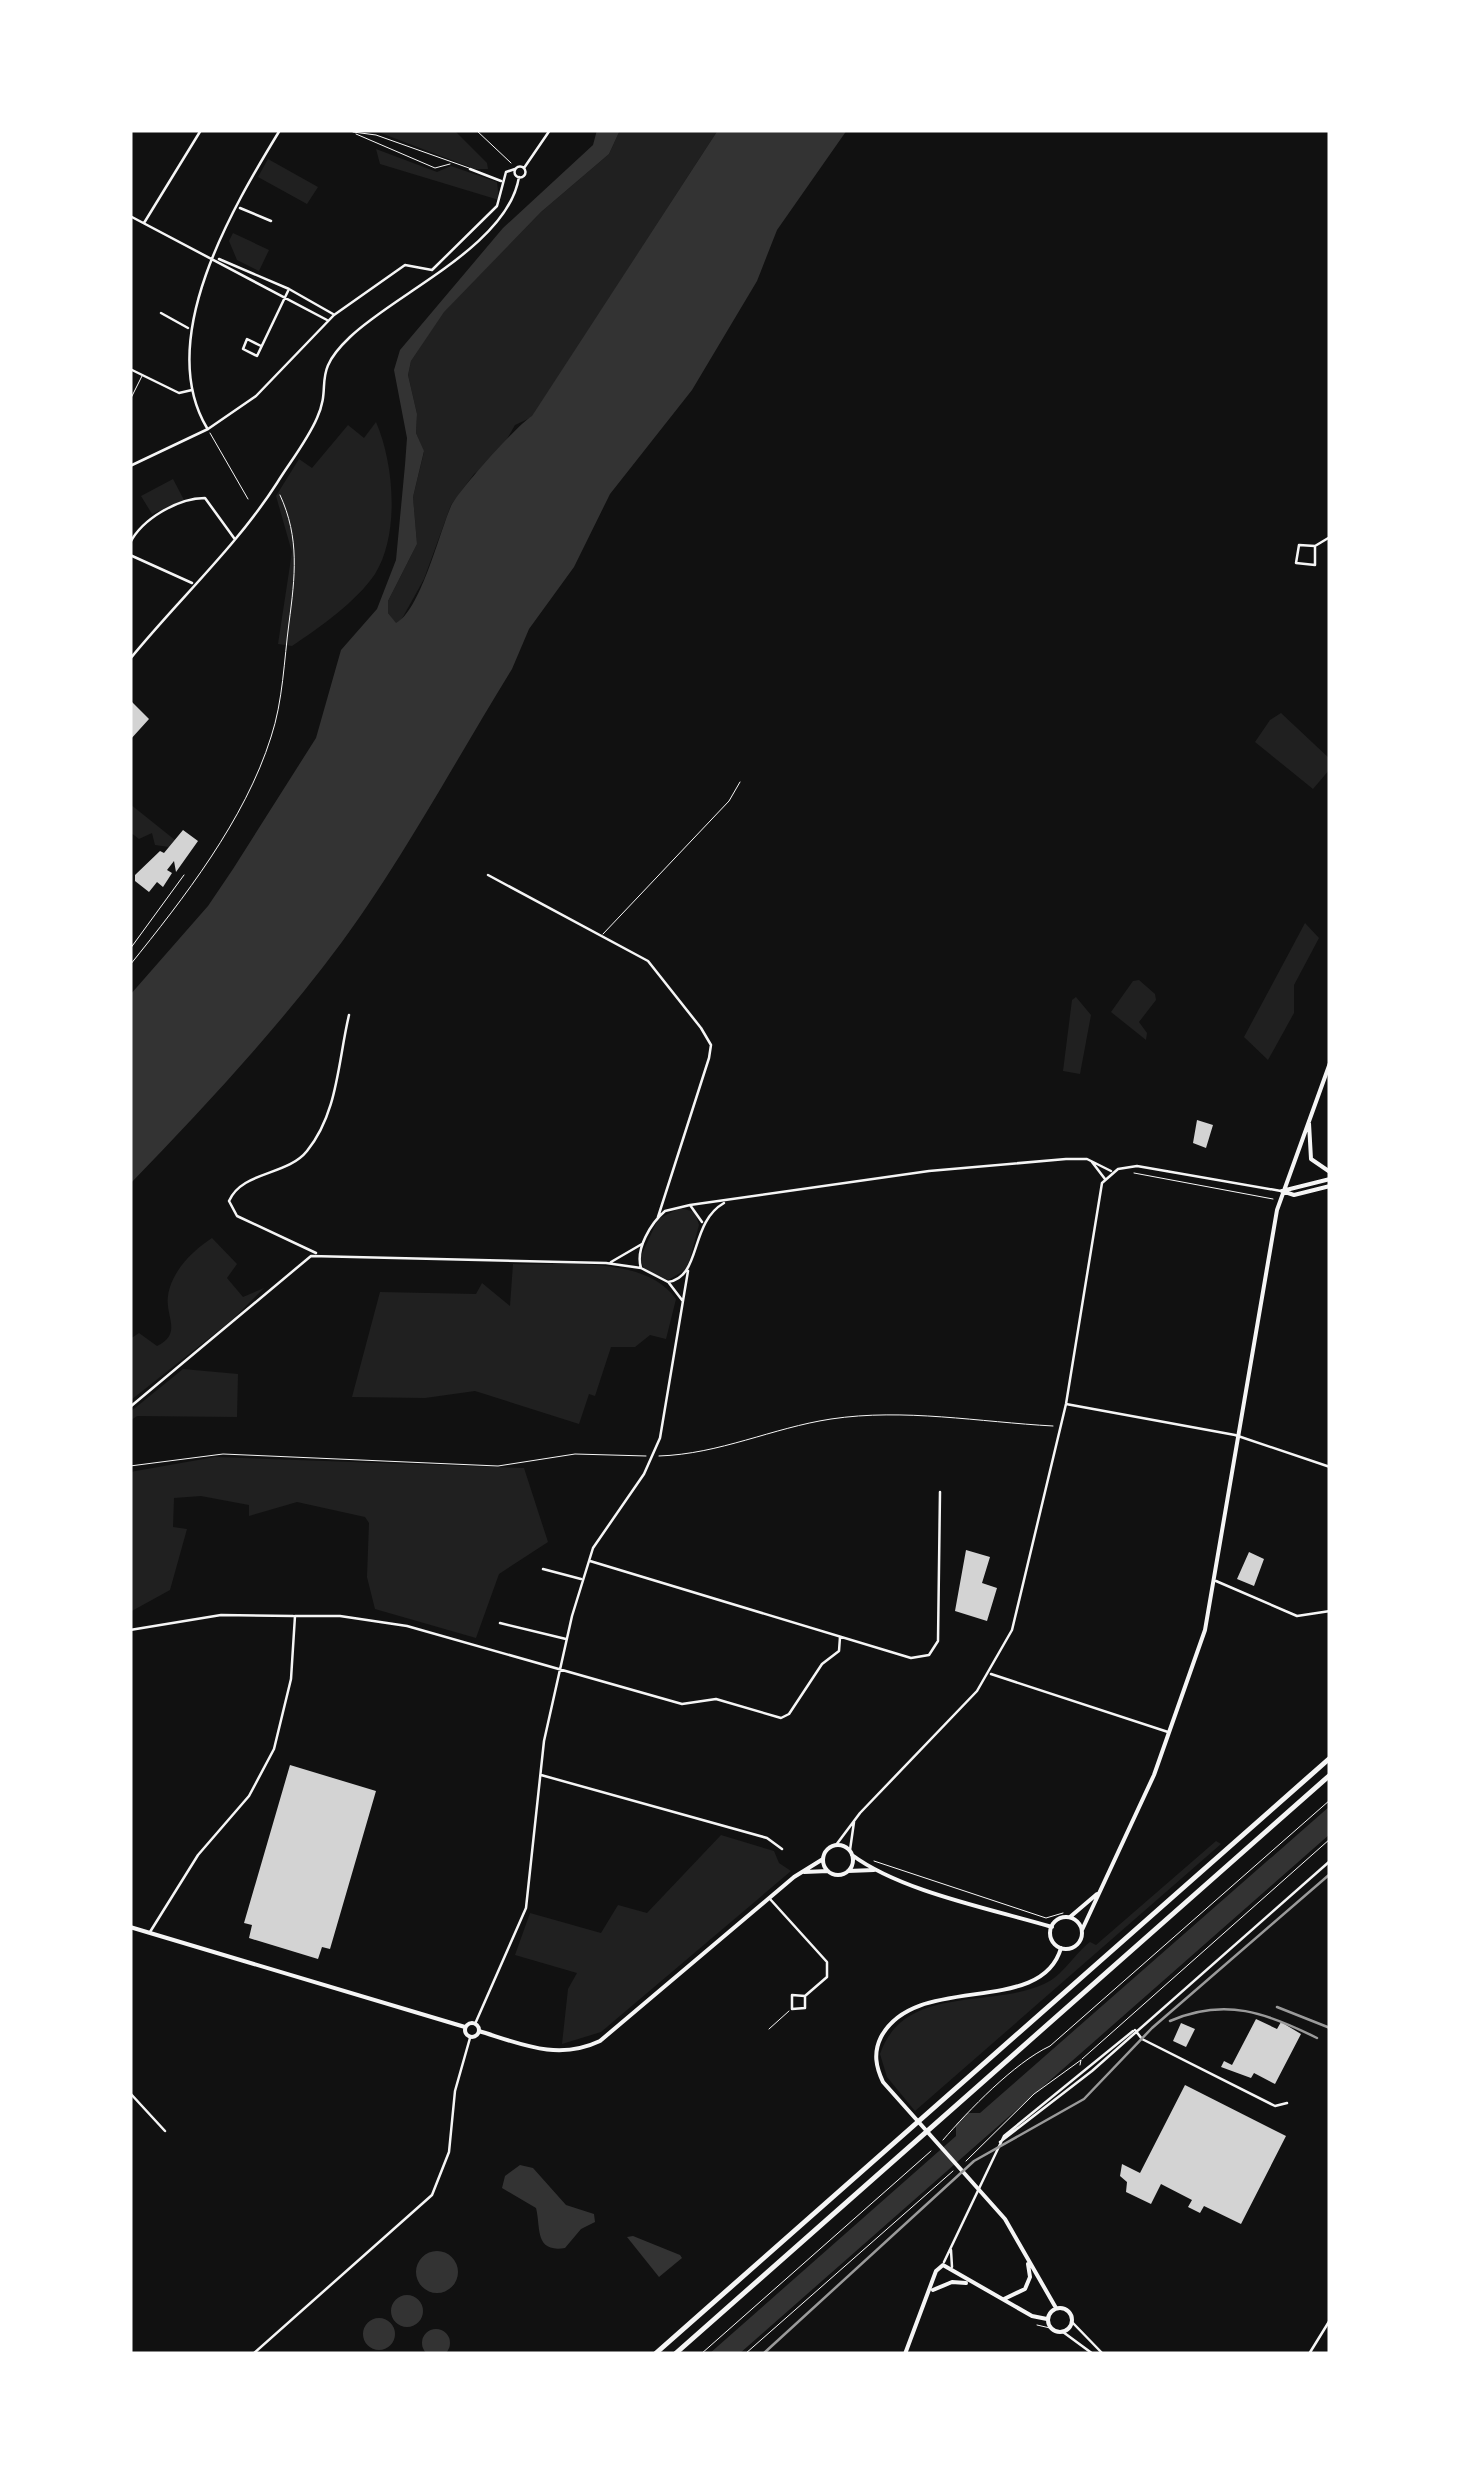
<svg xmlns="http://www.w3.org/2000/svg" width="1460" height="2484" font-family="'Source Sans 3',sans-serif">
  <rect width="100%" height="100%" fill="#111"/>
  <path fill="#202020" d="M373,130H454L487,163L488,169H475Z
    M620,130H718L532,417L515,425L499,453L474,474L451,505L424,579L399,624L395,623L388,613V601L417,544L413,497L424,452L416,433L417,414L408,375L411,361L443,312L541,212L609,154Z
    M376,149L437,172L451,166L497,182L499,200L380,164Z
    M268,159L318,187L307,204L258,177Z
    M233,233L269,250L259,271L237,260L229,241Z
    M376,422C394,463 400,534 375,574C357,601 319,628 292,646L278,644L292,552L276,496L299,459L312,468L348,425L364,438Z
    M173,479L184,500L152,514L141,496Z
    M1281,713L1330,759V769L1313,789L1255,742L1270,720Z
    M130,804L175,840L169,847L155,845L152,833L139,839L130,832Z
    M1305,923L1319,938L1294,985V1013L1268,1060L1244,1037Z
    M1139,980L1155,994L1156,1000L1139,1022L1147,1033L1146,1040L1111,1012L1133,981Z
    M1076,997L1091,1015L1080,1074L1063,1071L1072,1000Z
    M680,1208L695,1212L699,1225L687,1269L668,1280L644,1269L640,1258L658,1219Z
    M212,1238L237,1264L227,1278L243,1297L264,1288L232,1320L131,1400L130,1339L139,1333L157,1346C183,1333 165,1317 168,1296C171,1272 193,1250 212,1238Z
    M513,1264C561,1266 644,1254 676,1299L666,1339L650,1335L635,1347H611L595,1396L589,1394L579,1424L475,1391L425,1398L352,1397L380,1292L476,1294L482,1283L510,1306Z
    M183,1369L238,1374L237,1417L137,1416L130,1421V1412Z
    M215,1457L524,1468L548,1542L499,1574L476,1638L375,1609L367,1577L369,1523L365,1517L297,1502L249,1516V1505L201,1496L174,1498L173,1527L187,1529L170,1590L130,1612V1472Z
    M721,1835L774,1851L779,1863L791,1871L601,2032L562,2044L568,1989L577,1973L515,1955L530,1913L601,1933L618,1905L647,1913Z
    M1216,1841L1221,1844L915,2111L887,2077L880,2054C904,1984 990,2009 1044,1984C1063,1976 1074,1954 1090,1942L1096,1945Z"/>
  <path fill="#333" d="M597,130H620L609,154L541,212L444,312L411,361L408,375L417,414L416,433L424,451L413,497L417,544L388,601V613L396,623C420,611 439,534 451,506C458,491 518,424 532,416L718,130H847L777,230L757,281L692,390L610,494L574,567L529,629L512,669C452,766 393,878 323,967C264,1043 198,1114 130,1184V995L208,906L233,869L316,738L341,650L377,609L396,560L405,465L407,438L394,370L400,350L503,228L593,145Z
    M1330,1806V1834L739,2354H709L956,2136V2124L967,2113H980Z
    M520,2165L533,2168L566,2205L594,2214L595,2222L581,2229L565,2248C534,2253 541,2227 536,2208L502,2188L505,2176Z
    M633,2236L680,2255L682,2258L659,2277L627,2237Z
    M416 2272a21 21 0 1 1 42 0a21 21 0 1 1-42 0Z
    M391 2311a16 16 0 1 1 32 0a16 16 0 1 1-32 0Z
    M363 2334a16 16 0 1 1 32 0a16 16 0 1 1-32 0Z
    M422 2343a14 14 0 1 1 28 0a14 14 0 1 1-28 0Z"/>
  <path fill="#d3d3d3" d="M130,700L149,719L130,740Z
    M183,830L198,841L176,872L174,861L167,870L172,873L163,887L157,882L149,892L135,881V875L160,851L164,853Z
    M1197,1120L1213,1125L1206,1148L1193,1143Z
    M966,1550L990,1557L982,1583L997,1588L987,1621L955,1611Z
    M1249,1552L1264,1559L1254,1586L1237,1579Z
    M290,1765L376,1791L330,1949L322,1947L318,1959L249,1938L252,1925L244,1923Z
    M1256,2019L1277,2029L1281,2022L1301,2034L1275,2084L1254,2073L1251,2078L1221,2067L1224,2061L1232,2065Z
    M1181,2023L1195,2029L1186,2047L1173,2041Z
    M1185,2085L1286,2136L1241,2224L1204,2206L1200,2213L1188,2207L1192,2200L1161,2184L1151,2204L1126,2192L1127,2182L1120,2176L1122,2164L1140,2173Z"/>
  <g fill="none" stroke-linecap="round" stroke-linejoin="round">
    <path stroke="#f5f5f5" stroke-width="1" d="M476,130L511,163
      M130,965C184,898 245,820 271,737C283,701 284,660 289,623C295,577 300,538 280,495
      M1134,1173L1273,1199
      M659,1456C720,1454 772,1428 831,1419C904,1408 979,1422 1053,1426
      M130,1466L223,1454L498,1466L575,1454L646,1456
      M874,1861L1046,1918L1063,1913
      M1082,2059L1330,1839
      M943,2140C969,2110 1014,2063 1050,2046L1330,1800
      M966,2161L1034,2094L1081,2060L1080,2065
      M1037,2325L1050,2328
      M701,2354L931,2151
      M745,2354L953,2171"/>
    <path stroke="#f5f5f5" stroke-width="1" d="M353,132L376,135L469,168
      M356,134L435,168L450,164
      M130,400L142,376
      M210,433L248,499
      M603,934L729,801L740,782
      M130,949L184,875
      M769,2029L789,2011"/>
    <path stroke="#f5f5f5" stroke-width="2.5" d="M514.5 172a5.5 5.5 0 1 1 11 0a5.5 5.5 0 1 1-11 0Z
      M524,168L550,130
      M470,169L501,181
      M240,208L271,221
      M130,216L327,320
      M144,223L201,130
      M219,259L289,289L333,314
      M161,313L188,328
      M261,346L247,339L243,349L257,356L288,291
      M130,369L179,393L192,390
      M207,428C154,339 233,207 280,130
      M130,466L208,429L256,396L334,315L405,265L432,270L497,206L506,172L515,169
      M130,543C142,519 178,498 205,498L234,538
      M1315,546V565L1296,563L1299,545L1315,546L1330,537
      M130,555L192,583
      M130,659C178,600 236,547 277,483C290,462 307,441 317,418C333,383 310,375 350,337C394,294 508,246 519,177
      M488,875L648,961L701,1028L711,1045L709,1058L658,1217
      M1092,1162L1105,1179
      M690,1205L929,1171L1066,1159H1087L1111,1171
      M702,1222L690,1205L665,1211C651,1223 635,1249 641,1268L668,1282C702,1277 689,1223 724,1203
      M316,1253L237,1216L229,1201C242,1171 287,1176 307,1151C338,1113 338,1061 349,1015
      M611,1262L642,1244
      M669,1283L682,1300
      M1066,1404L1235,1435L1330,1467
      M130,1407L311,1256L606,1263L641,1268
      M590,1561L911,1658L929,1655L938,1641L940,1492
      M543,1569L581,1579
      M1216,1581L1297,1616L1330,1611
      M500,1623L566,1639
      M130,1630L221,1615L293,1616
      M991,1674L1168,1732
      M541,1775L767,1838L782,1849
      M836,1845L860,1813L977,1691L1012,1630L1066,1404L1102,1183L1118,1169L1137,1166L1281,1191
      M850,1850L854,1822
      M770,1899L827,1962V1977L805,1996L792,1995V2009L805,2008V1996
      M150,1932L198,1855L249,1796L274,1749L291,1679L295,1616H340L407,1626L682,1704L716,1699L781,1718L789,1714L822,1664L839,1651L840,1637
      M475,2024L526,1908L544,1741L572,1616L593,1548L644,1474L660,1438L688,1271
      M1135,2030L1142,2039L1275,2106L1287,2103
      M130,2093L165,2131
      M1000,2142L1092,2071L1330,1861
      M951,2250L952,2267
      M944,2262L1004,2136L1133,2031
      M1072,2322L1103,2354
      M1063,2332L1093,2354
      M253,2354L432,2195L449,2152L455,2091L470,2038
      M1309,2354L1330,2320"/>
    <path stroke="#f5f5f5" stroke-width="4" d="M1309,1123L1311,1159L1330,1172
      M1282,1191L1294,1195L1330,1186
      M1282,1191L1330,1179
      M823 1860a15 15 0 1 1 30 0a15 15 0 1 1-30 0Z
      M852,1855C902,1892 992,1909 1052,1927
      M848,1871L874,1870
      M804,1872L828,1871
      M1070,1917L1097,1894
      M1050 1933a16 16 0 1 1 32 0a16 16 0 1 1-32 0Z
      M130,1927L465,2027
      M1082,1930L1154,1775L1205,1630L1277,1210L1330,1063
      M465 2030a7 7 0 1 1 14 0a7 7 0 1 1-14 0Z
      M479,2031C521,2044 558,2061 600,2041L794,1877L823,1859
      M933,2290L952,2282L966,2283
      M1004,2299L1025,2289L1030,2277L1028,2264
      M1048 2320a12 12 0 1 1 24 0a12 12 0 1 1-24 0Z
      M1056,2308L1005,2219L883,2082C876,2067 873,2053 881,2037C916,1971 1041,2018 1061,1948
      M905,2354L936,2271L943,2265L1032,2316L1047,2319"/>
    <path stroke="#f5f5f5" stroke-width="5" d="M655,2354L1330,1758
      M675,2354L1330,1775"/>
    <path stroke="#9a9a9a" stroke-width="2.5" d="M1277,2007L1330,2028
      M1170,2021C1225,1997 1267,2013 1317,2038
      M763,2354L974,2161L1084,2099L1152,2028L1330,1874"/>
  </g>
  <rect width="1460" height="2484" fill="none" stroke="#ffffff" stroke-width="265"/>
</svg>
